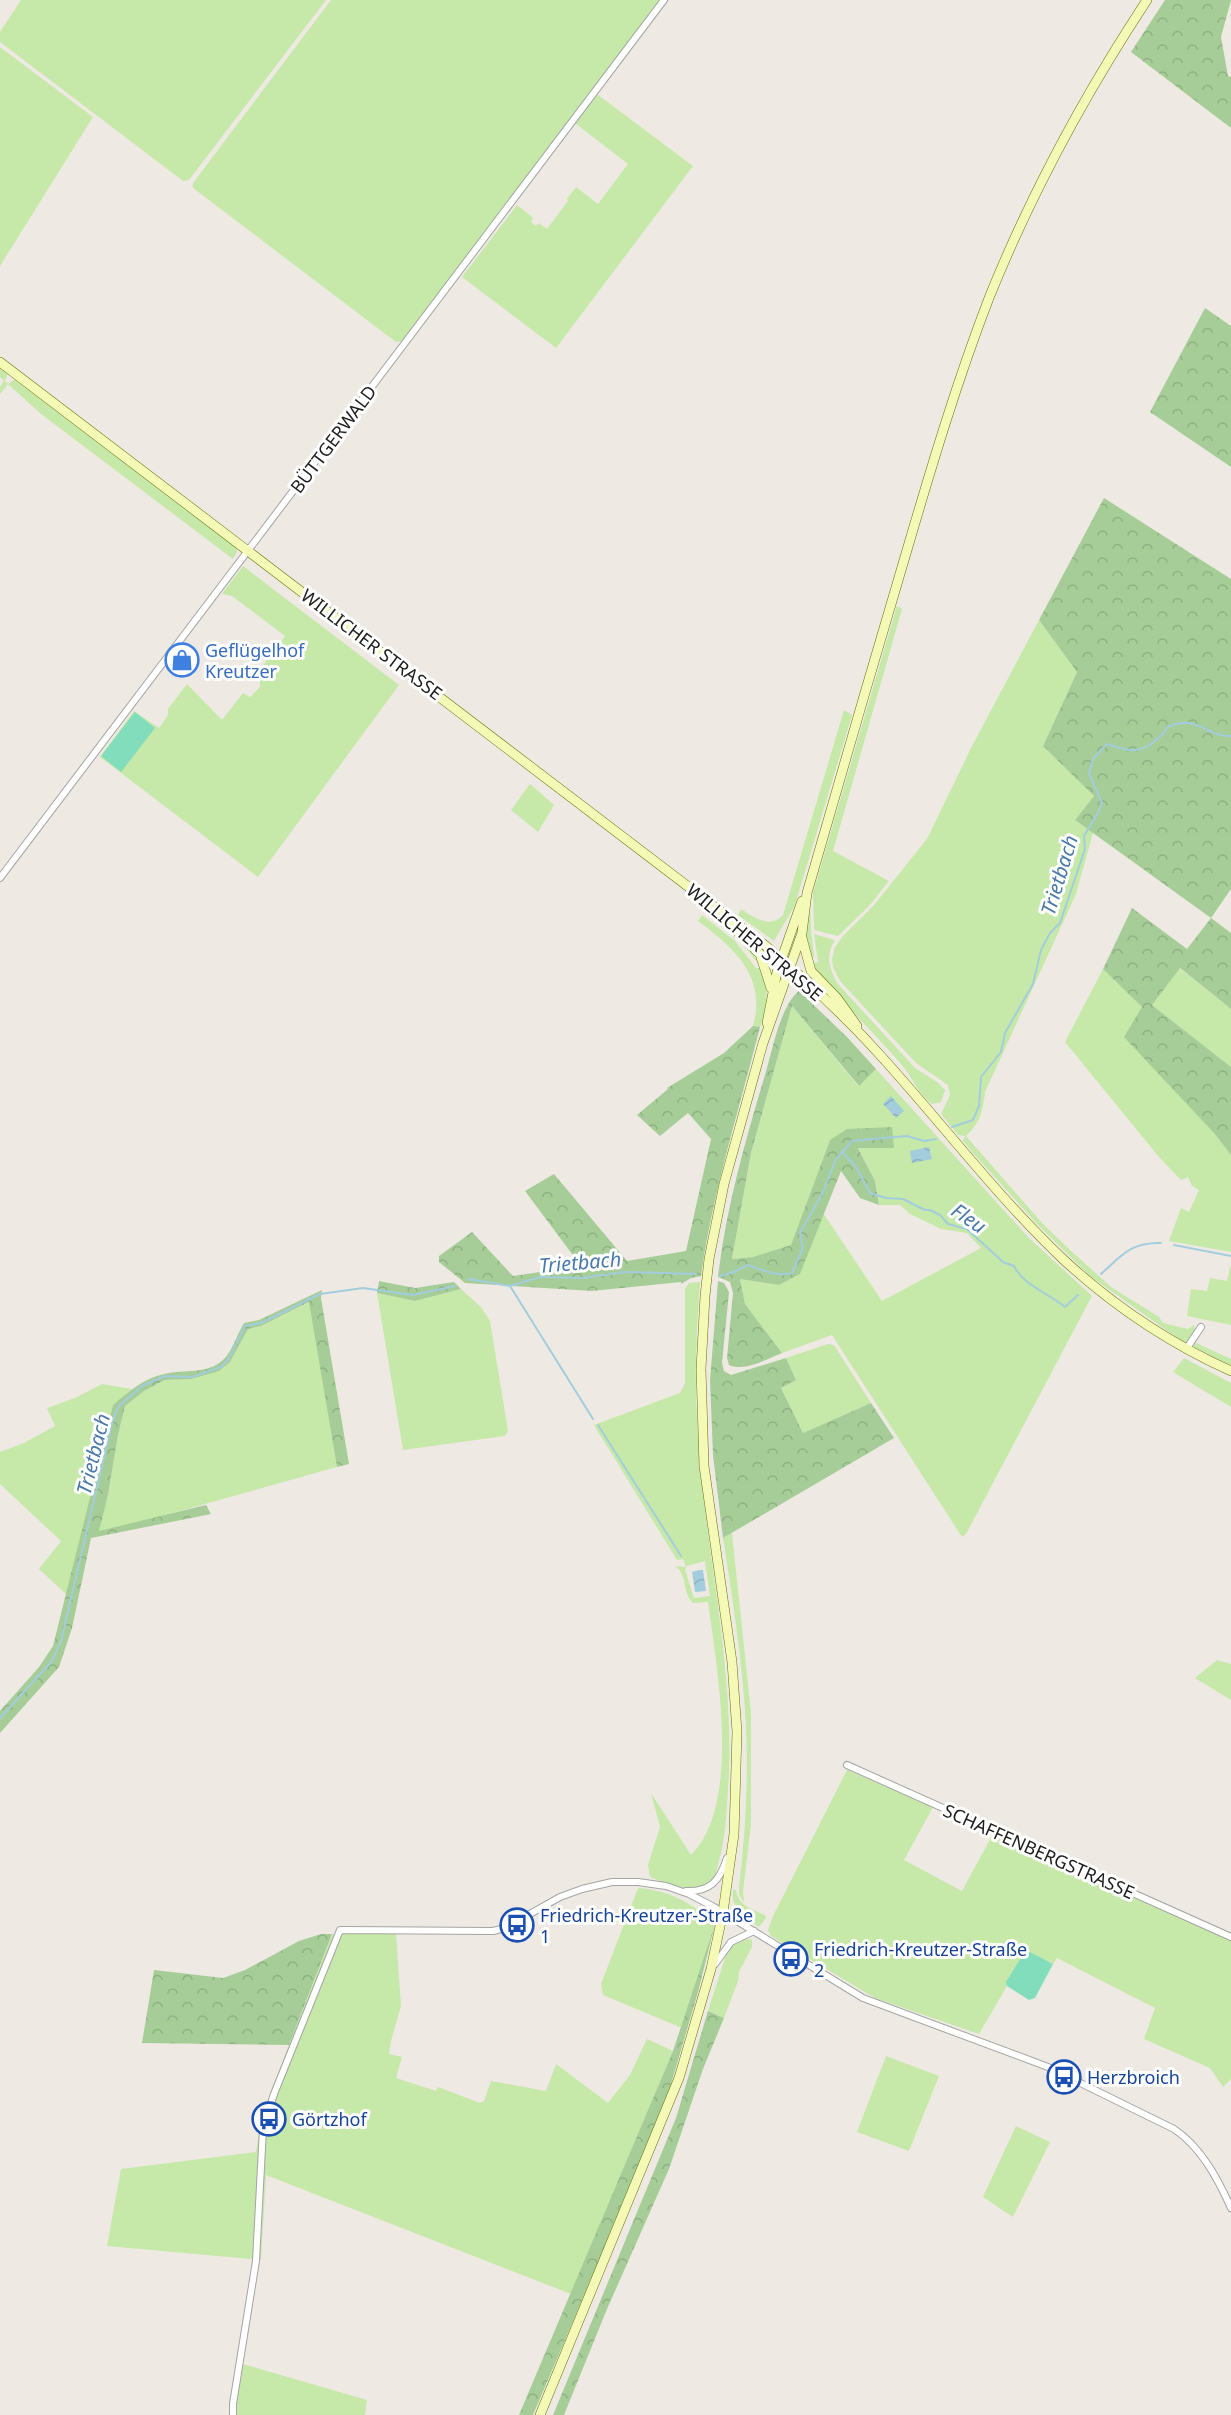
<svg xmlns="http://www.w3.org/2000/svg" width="1231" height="2415" font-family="'Noto Sans',sans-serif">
  <defs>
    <pattern id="forest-crowns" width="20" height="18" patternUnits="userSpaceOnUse" patternTransform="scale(1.5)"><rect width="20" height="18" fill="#a6cd97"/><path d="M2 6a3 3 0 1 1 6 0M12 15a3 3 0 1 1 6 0" fill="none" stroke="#8eb082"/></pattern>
    <pattern id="water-waves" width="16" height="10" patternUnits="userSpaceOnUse" patternTransform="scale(1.5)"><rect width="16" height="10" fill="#a3cddc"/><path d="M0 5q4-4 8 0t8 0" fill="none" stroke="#8cb0bc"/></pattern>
  </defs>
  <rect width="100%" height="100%" fill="#eeeae3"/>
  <path fill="#c6e8a8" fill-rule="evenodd" d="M21,0H326L189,180L183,181L0,42V32Z
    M331,0H660L402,341L396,342L193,188V183Z
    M0,47L93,117L0,266Z
    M597,94L693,166L556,348L462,277L517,205L533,218L531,222L536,226L539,223L547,229L568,201L567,199L576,187L598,204L628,164L575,123Z
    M0,366L8,373L5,381L8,384L15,379L236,546L237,552L233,559L41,414L8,384L0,394V387L4,381L0,377Z
    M243,566L399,685L258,877L100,757L134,711L159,728L168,715V709L187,684L222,720L243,693L250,697L260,687V680L255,676L285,636L232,596L222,594Z
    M897,606L902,609L833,851L889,881L869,906L838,936L814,930L813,893Z
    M1039,620L1077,672L1043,746L1094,796L1075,820L1093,833L1076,894L985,1092C983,1111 980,1123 966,1136L1043,1224L1070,1250L1111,1287L1159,1317L1163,1323L1188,1329L1194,1325L1195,1332L1187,1342H1183L1090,1276L1038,1225L973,1153L963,1141L965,1136L958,1135L941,1114L950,1095L948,1085L916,1063L840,981L833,967L832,959L835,947L843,936L874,905L927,839L971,748Z
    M844,710L852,715L800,888L794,907L774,941L738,915L741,909C755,918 770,929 783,915Z
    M530,784L554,805L538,832L511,810Z
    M810,902L811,930L814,956L810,960L805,936Z
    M704,911C722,925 753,941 759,964L743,945Z
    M702,915L735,941L756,968H763C769,986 767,1010 760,1027L753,1026C767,976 734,948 698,921Z
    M814,934L835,940C825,955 829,969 838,984L915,1068L937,1082L945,1090L941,1102L932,1104C920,1096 911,1075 901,1064C872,1030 838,1000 812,964L818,962Z
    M1179,968L1231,1009V1067L1152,1005Z
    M1103,969L1142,1007L1214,1133L1231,1155V1252L1169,1241L1181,1208L1189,1212L1199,1190L1192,1186L1188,1177L1181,1180L1159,1157L1065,1042Z
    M792,1006L858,1086L876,1069L1028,1237L1092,1296L966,1534L962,1537L832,1335L782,1353L745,1304L740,1279L779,1285L800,1274L823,1213L882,1301L981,1248L967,1233L941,1229L910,1214L900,1205H879L875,1181L858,1147L830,1140L791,1246L753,1257L732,1259L751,1153Z
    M1231,1263V1325L1187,1316L1191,1289L1207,1291L1210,1278L1227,1281Z
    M700,1282C696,1333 694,1384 698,1436C705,1549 733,1658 729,1772C727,1799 727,1826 721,1853C718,1863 717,1876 710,1883C698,1896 664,1883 650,1877L648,1865L660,1827L651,1793L691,1855C742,1804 717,1669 708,1602L693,1603C682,1593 688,1574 675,1566L686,1567L683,1559L677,1560L594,1425L680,1393L685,1383V1289L689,1283ZM705,1561L710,1596L694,1598L685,1570L687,1566Z
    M461,1289L481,1307L490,1321L508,1431L505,1436L403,1450L377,1293L415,1301Z
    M310,1302L337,1467L112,1530L98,1531L108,1495L118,1435L125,1406L144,1391L166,1380L191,1379L230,1362L248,1329L261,1326Z
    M1194,1342L1231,1359V1366L1194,1347Z
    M828,1344L834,1345L871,1403L803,1433L781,1388L796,1380L786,1358Z
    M1184,1358L1231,1383V1407L1173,1372Z
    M102,1384L132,1389L113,1405L67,1595L39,1569L61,1541L0,1484V1452L24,1443L55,1426L47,1408L75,1398Z
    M732,1533L751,1713V1824L743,1892L744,1902L739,1895V1888C746,1829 749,1770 745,1710C741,1652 732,1595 723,1538Z
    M1217,1660L1231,1664V1700L1195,1678Z
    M847,1770L933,1807L904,1860L962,1891L993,1834L1231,1939V2079L1223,2087L1210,2068L1144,2039L1155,2008L1057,1958L1053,1964L1049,1961L1007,1982V1986L979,2034L875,1998L771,1936L768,1930L773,1916Z
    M638,1888C668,1890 693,1903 715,1924L682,2028L603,1995L601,1984Z
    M733,1890H736C738,1906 752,1909 765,1915L766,1918L759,1927C744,1916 731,1910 733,1890Z
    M396,1933L401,2006L391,2041L389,2054L402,2057L396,2078L436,2091L438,2087L480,2103L484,2101L491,2081L546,2091L556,2064L608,2103L630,2075L647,2039L673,2051L571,2294L266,2175L261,2260L107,2246L121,2169L256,2152L260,2124L270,2094L332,1934Z
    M743,1938L752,1940V1947L739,1972L738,1981L724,2018L708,2011L727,1952L731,1945Z
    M886,2056L939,2076L909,2151L857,2132Z
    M1016,2126L1050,2142L1013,2217L983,2197Z
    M243,2364L367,2400L365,2415H237L236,2405Z"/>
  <path fill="url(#forest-crowns)" d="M1165,0H1231L1221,37L1228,76L1231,77V128L1131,52Z
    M1205,308L1231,326V467L1150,412Z
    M1104,498L1231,579V889L1211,918L1231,933V1009L1180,968L1152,1005L1231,1067V1155L1214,1133L1124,1037L1142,1007L1103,969L1132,908L1187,949L1211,918L1075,820L1094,796L1043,746L1077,672L1039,620Z
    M799,991L847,1037L876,1069L859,1086L792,1006L751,1153L732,1259L753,1257L791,1245L830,1140L847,1129L892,1127L894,1148H858L875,1181L879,1205L860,1198L841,1171L800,1274L779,1285L740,1279L745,1304L782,1353C767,1359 745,1372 729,1365L727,1358L733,1293L730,1282L718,1277C726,1208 745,1142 765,1075C772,1052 780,1006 799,991Z
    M753,1026L760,1027C739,1110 713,1191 701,1276L691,1278L681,1284V1282L592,1291L465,1283L439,1262V1256L472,1232L513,1276L581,1266L525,1191L554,1174L627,1261L686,1251L711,1139L688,1113L660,1136L637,1115L668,1089L667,1088L724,1053Z
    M379,1281L415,1288L454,1282L461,1289L415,1301L377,1293Z
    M718,1281L724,1283L729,1292L722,1363L724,1371L731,1375L786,1358L796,1380L781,1388L803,1433L871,1403L894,1438L723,1538L713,1455L710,1380Z
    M322,1290L321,1298L349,1464L337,1467L309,1302L261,1326L248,1329L230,1362L219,1371L191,1379L165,1380L144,1391L125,1406L118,1435L108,1495L99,1531L206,1505L211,1514L91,1538L72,1628L59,1667L0,1733V1711L39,1667L53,1646L113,1405C128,1392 144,1378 164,1374C184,1369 206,1375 223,1360C232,1352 237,1334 244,1323L259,1320Z
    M715,1924L698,1992L664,2108L533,2415H519L673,2051Z
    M321,1934H332L289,2045L142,2043L154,1970L223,1978L245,1970L299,1941Z
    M708,2011L724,2018L703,2069L669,2169L607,2309L564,2415H553L676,2118Z"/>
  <path fill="#81ddbb" d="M135,712L155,728L121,772L101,756Z
    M1026,1950L1053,1964L1035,1998L1029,2000L1007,1986L1006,1982Z"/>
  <path fill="url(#water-waves)" d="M891,1096L904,1111L896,1118L883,1104Z
    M929,1147L932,1159L912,1163L910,1151Z
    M699,1570H703L706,1591L695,1592L692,1572Z"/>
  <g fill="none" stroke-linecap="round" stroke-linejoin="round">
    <path stroke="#a3cddc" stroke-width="2" d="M952,1127L973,1120L979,1106L981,1077L1001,1052L1005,1033L1033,984L1041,950L1050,933L1060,923L1085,849L1084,836L1098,813L1102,803L1089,774L1093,759L1107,744C1127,750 1136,755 1154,742C1160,737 1164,734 1168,727C1198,714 1206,737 1231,736
      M842,1152L856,1167L870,1193L886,1198L903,1199L925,1210H930L940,1215L948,1224L967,1229L1003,1262L1014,1266C1023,1285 1048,1293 1065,1307L1078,1295
      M1174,1245L1231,1256
      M1101,1274C1122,1255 1131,1242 1161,1243
      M720,1276L734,1272L748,1265C762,1270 777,1277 792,1273L803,1248L800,1233L823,1192L836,1159L852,1141L907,1136L924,1141L936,1139
      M468,1279L510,1286L540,1277L583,1278L624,1272L696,1274
      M510,1286L593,1419
      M598,1425L681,1556
      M0,1718L52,1661L61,1641L112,1423L118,1407L142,1386L165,1376L192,1377L221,1367L228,1360L245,1326L261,1323L320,1294L363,1288L413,1295L455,1286"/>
    <g stroke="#a4a4a4" stroke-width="8">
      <path id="street" d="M0,878C221,585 444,294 664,0
        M1187,1348L1201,1327
        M847,1765L1231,1937
        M686,1891C711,1892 720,1880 727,1858
        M715,1964L731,1942L754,1931
        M233,2415V2404L256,2261L263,2129L274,2094L340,1930L493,1931L505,1928L560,1897L582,1889L612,1882H638L666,1886L689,1894L714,1907L863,1998L1048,2067L1174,2129C1201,2147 1218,2179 1231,2208"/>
    </g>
    <g stroke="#647206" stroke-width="10">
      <path id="secondary" d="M0,362L766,946C806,980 845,1016 880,1055C942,1123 998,1198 1065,1261C1114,1306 1171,1344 1231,1371
        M732,926L760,954L771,988
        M802,938L811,971L837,998L857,1026
        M767,1023L777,972L802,901
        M540,2415L679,2078L711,1969L723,1912L734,1834L737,1732L732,1662L704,1466L701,1369L705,1296L709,1259L724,1184L763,1043L802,933L807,893C840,779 873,664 907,550C932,465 957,381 989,298C1031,194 1085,94 1147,0"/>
    </g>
    <use href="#street" stroke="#fff" stroke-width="6"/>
    <use href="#secondary" stroke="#f4f9b6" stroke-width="9"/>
  </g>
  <defs>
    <g id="shop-ring" transform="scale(1.725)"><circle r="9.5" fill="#fff" stroke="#3f7fe0" stroke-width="1.5"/><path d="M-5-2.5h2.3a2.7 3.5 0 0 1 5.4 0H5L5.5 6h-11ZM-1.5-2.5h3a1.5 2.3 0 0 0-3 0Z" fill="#3f7fe0"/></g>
    <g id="bus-ring" transform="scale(1.725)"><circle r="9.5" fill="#fff" stroke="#1a4fb4" stroke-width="1.5"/><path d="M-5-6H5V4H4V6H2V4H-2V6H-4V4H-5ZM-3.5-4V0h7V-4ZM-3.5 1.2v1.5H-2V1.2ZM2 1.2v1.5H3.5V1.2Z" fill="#1a4fb4"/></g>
  </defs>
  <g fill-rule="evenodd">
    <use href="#shop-ring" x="182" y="660"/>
    <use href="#bus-ring" x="517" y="1925"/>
    <use href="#bus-ring" x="791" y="1959"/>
    <use href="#bus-ring" x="1064" y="2077"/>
    <use href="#bus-ring" x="269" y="2119"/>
  </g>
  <g text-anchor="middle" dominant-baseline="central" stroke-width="6" stroke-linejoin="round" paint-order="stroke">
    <g font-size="18" fill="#1d1d1d" stroke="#fff">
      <text transform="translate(333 439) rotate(-53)">BÜTTGERWALD</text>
      <text transform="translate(372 644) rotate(37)">WILLICHER STRASSE</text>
      <text transform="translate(755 942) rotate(40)">WILLICHER STRASSE</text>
      <text transform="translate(1039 1851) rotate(24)">SCHAFFENBERGSTRASSE</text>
    </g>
    <g font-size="18" fill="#366cbe" stroke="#fff" text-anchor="start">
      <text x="205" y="650">Geflügelhof<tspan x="205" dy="21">Kreutzer</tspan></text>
    </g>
    <g font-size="18" fill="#164399" stroke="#fff" text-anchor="start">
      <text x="540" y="1915">Friedrich-Kreutzer-Straße<tspan x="540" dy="21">1</tspan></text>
      <text x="814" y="1949">Friedrich-Kreutzer-Straße<tspan x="814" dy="21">2</tspan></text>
      <text x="1087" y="2077">Herzbroich</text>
      <text x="292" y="2119">Görtzhof</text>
    </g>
    <g font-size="20" font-style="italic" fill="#4a79ab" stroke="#fff">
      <text transform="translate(1059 875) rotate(-73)">Trietbach</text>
      <text transform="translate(969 1218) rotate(34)">Fleu</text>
      <text transform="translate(580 1262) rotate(-5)">Trietbach</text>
      <text transform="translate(93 1454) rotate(-76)">Trietbach</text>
    </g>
  </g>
</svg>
